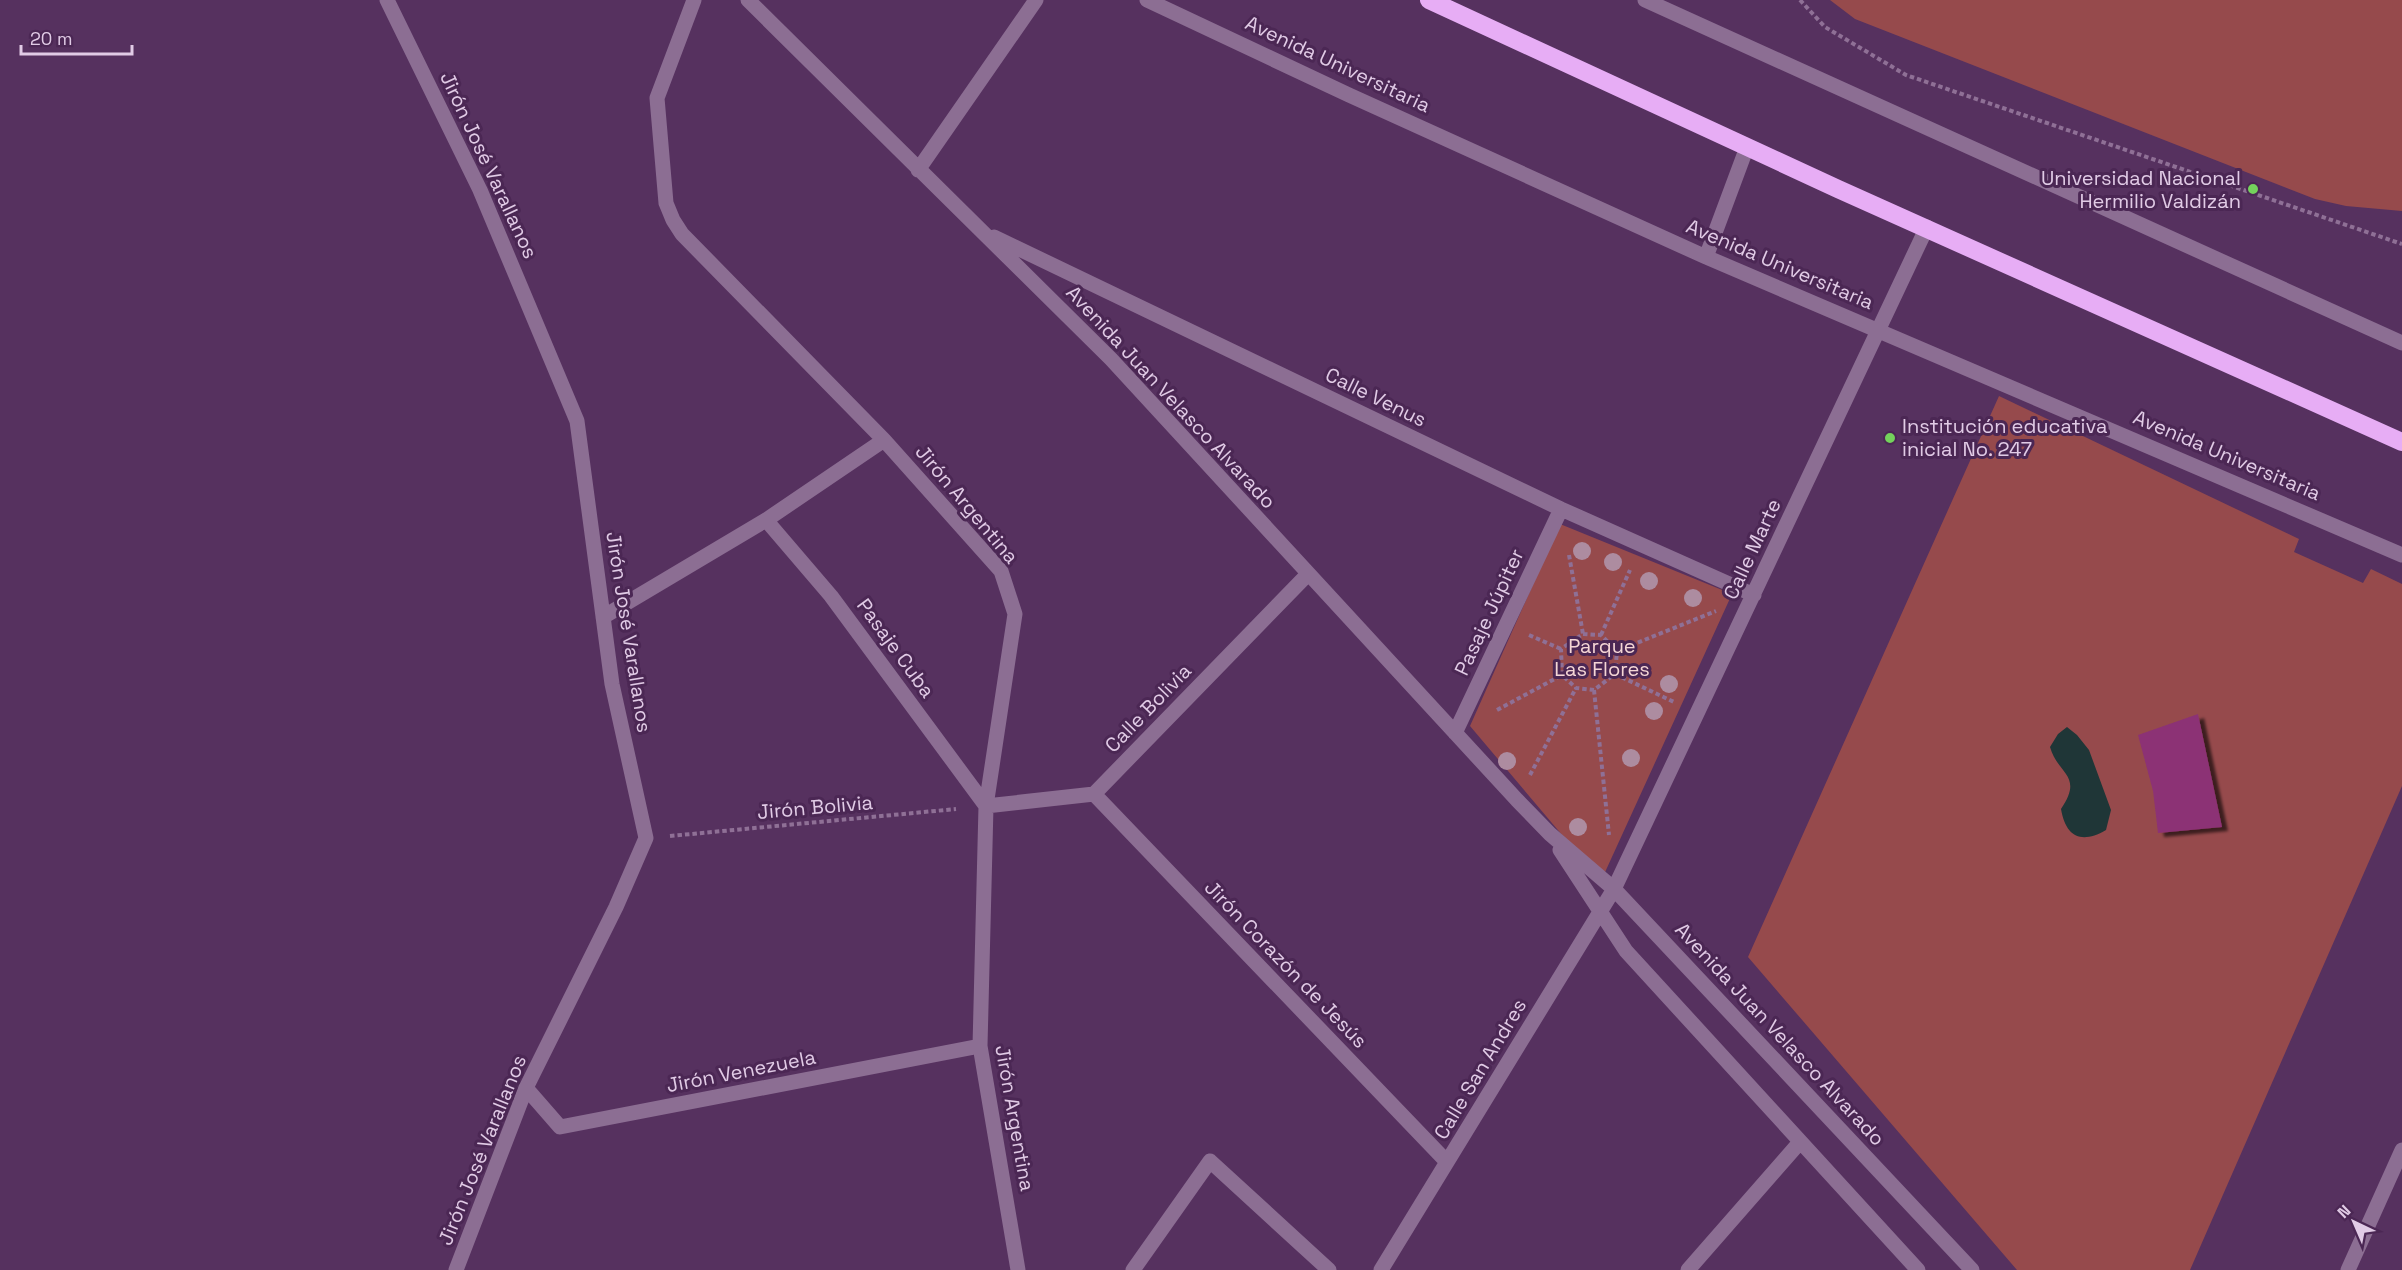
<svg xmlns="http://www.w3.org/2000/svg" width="2402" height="1270" font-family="'Space Grotesk',sans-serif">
  <defs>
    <filter id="shadow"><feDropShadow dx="6" dy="4" stdDeviation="1.5" flood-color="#0009"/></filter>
  </defs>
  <rect width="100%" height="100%" fill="#56315f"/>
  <path fill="#964a4c" d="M1830,0H2402V211L2346,206L2315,199L1855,19Z
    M1999,396L2299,539L2294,552L2363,583L2371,569L2402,584V786L2190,1270H2017L1748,957Z
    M1560,524L1732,594L1601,881L1470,726Z"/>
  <path fill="#1f3637" d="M2067,727L2077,735L2089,750L2111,810L2106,830C2082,844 2066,838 2061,809C2084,775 2058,775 2050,747L2058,734Z"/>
  <path fill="#8c3274" filter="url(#shadow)" d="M2198,714L2222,827L2158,833L2153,791L2138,735Z"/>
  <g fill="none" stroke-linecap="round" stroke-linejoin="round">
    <path stroke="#8f7096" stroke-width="4" stroke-dasharray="4.5 3" stroke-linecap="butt" d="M1800,0L1825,27L1906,75L2402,244
      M1569,555L1583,634
      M1583,634L1601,635L1617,651L1615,674L1594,690L1576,688L1562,675L1561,649Z
      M1529,635L1561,649
      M1601,635L1630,570
      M1617,651L1716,611
      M1615,674L1674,702
      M1594,690L1609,835
      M1497,710L1562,675
      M1530,775L1576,688
      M670,836L956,809"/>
    <path stroke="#8c6e93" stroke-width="15" d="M387,0L480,190L577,421L612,684L646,838L616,907L526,1088L456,1270
      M694,0L657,98L666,203L673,220L682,234L884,440L1001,571L1015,614L986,806L980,1046L1018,1270
      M748,0L1111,359L1517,800L1550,834L1614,889L1972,1270
      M1147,0L1349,95L1706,257L2402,555
      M1645,0L2402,343
      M918,170L1036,0
      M994,237L1561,509L1754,595
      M1706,257L1747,147
      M766,520L831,596L986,806L1094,794L1308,574
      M603,617L766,520L884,440
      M1455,733L1561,509
      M1094,794L1447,1162
      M1560,850L1626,951L1918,1270
      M526,1088L560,1127L980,1046
      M1133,1270L1210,1161L1329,1270
      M1381,1270L1614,889L1927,227
      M1688,1270L1800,1142
      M2348,1270L2402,1150"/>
    <path stroke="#e7adf5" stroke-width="18" d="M1429,0L1838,189L2402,442"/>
  </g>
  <g fill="#ad8ca0">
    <circle cx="1582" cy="551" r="9"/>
    <circle cx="1613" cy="562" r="9"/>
    <circle cx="1649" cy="581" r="9"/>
    <circle cx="1693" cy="598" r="9"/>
    <circle cx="1669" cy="684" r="9"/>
    <circle cx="1654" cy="711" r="9"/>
    <circle cx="1631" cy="758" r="9"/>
    <circle cx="1507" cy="761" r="9"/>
    <circle cx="1578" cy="827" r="9"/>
  </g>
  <g fill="#74d25c" stroke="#4b2754" stroke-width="2">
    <circle cx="2253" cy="189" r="6"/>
    <circle cx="1890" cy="438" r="6"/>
  </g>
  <g text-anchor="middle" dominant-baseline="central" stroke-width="6" stroke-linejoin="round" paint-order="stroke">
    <g font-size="20" fill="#e1cbe6" stroke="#4b2754">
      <text transform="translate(1338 64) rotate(25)">Avenida Universitaria</text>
      <text transform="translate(489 165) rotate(65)">Jirón José Varallanos</text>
      <text transform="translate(1780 264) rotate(23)">Avenida Universitaria</text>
      <text transform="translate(1171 397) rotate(47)">Avenida Juan Velasco Alvarado</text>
      <text transform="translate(1376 397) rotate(26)">Calle Venus</text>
      <text transform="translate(2227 455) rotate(23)">Avenida Universitaria</text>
      <text transform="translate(967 504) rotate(50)">Jirón Argentina</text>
      <text transform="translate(1752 549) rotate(-65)">Calle Marte</text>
      <text transform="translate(1489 612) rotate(-65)">Pasaje Júpiter</text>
      <text transform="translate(629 632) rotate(81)">Jirón José Varallanos</text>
      <text transform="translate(896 648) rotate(54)">Pasaje Cuba</text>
      <text transform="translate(1148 708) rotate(-46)">Calle Bolivia</text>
      <text transform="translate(815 807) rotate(-5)">Jirón Bolivia</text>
      <text transform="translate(1286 964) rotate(46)">Jirón Corazón de Jesús</text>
      <text transform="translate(1780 1034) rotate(47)">Avenida Juan Velasco Alvarado</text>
      <text transform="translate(1480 1069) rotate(-59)">Calle San Andres</text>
      <text transform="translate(741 1071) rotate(-11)">Jirón Venezuela</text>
      <text transform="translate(1015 1118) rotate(80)">Jirón Argentina</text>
      <text transform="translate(482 1150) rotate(-68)">Jirón José Varallanos</text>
    </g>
    <g font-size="20" fill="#e1cbe6" stroke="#4b2754" text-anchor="end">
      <text x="2241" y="178">Universidad Nacional<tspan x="2241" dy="23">Hermilio Valdizán</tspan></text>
      <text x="1902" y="426" text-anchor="start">Institución educativa<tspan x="1902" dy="23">inicial No. 247</tspan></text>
    </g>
    <g font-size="20" fill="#f5d6d5" stroke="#4b2754">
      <text x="1602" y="646">Parque<tspan x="1602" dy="23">Las Flores</tspan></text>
    </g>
  </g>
  <g transform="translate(2354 1222) rotate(316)" stroke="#4b2754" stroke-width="4.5" paint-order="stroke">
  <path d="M0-4.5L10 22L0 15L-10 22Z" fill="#e1cbe6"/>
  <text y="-9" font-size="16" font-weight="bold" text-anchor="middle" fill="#e1cbe6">N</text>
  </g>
  <path d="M21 45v9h111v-9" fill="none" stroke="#e1cbe6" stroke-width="3"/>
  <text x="30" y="45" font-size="18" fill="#e1cbe6" stroke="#4b2754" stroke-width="4.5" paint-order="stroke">20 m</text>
</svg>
